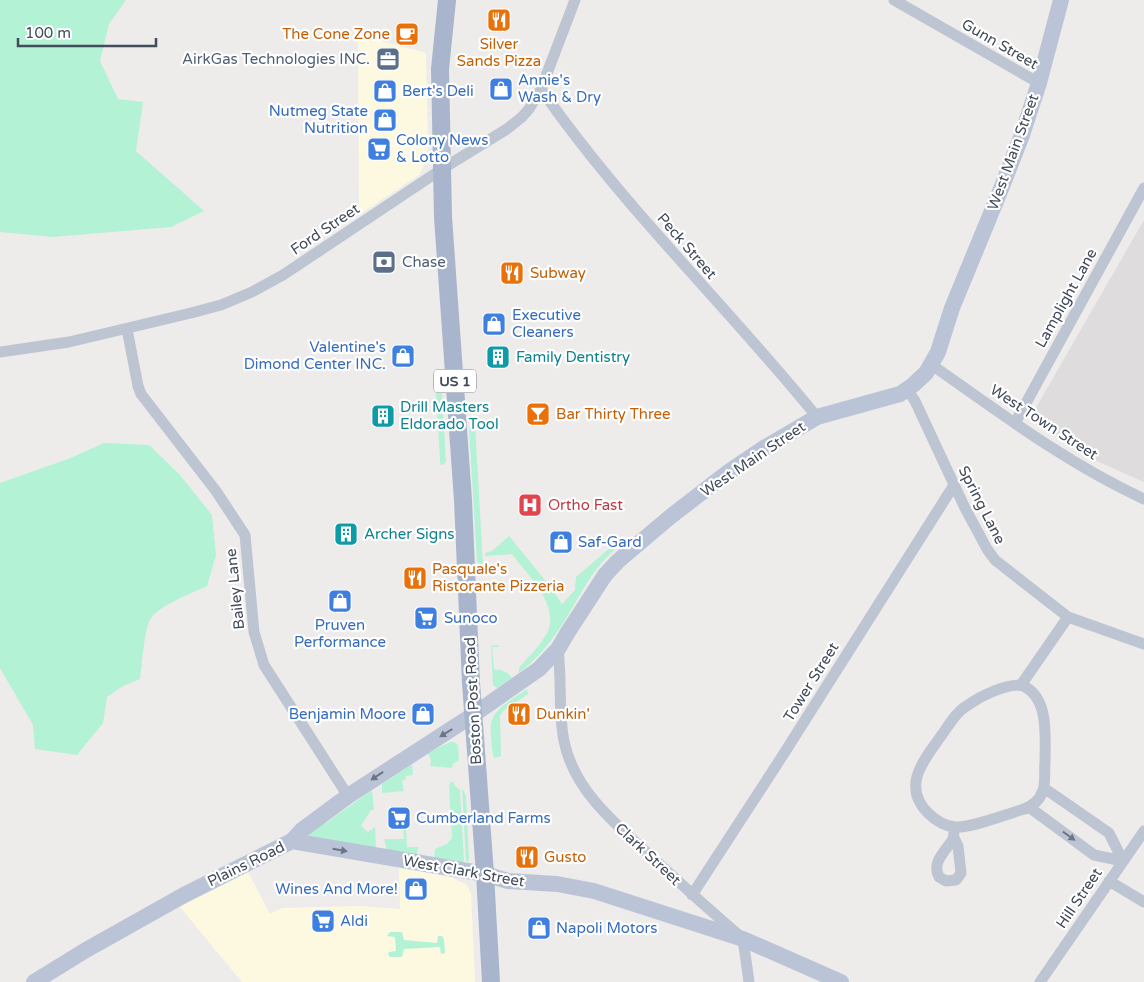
<svg xmlns="http://www.w3.org/2000/svg" width="1144" height="982" font-family="'Varela Round',sans-serif">
  <rect width="100%" height="100%" fill="#eeebeb"/>
  <path fill="#fdf9e0" d="M358,35L426,53L428,147L424,165L419,175L359,215Z
    M399,868L450,877L467,885L471,894L475,982H242L180,907L248,872L270,914L282,908L360,906L400,909Z"/>
  <path fill="#dfdcdd" d="M1144,220V482L1092,459L1030,418Z"/>
  <path fill="#b3f2d5" d="M0,0H126L109,24L100,61L118,99L143,102L136,151L204,211L171,227L53,237L0,232Z
    M435,376H439L441,378L446,462L443,465L440,464V460Z
    M475,424L483,565L477,562L469,428Z
    M104,443L149,445L180,475L212,515L216,555L207,586C191,594 158,605 150,620C144,631 142,665 140,679L123,686L107,697L103,723L77,755L35,749L33,725L0,668V483L68,459Z
    M509,536L549,585L562,604L575,590L576,577L617,542L620,545C592,568 583,591 565,620C553,640 538,658 519,673V668C527,658 537,649 544,638C565,609 528,576 512,554L485,556V553L492,551Z
    M499,645V647H492L494,670C501,669 508,672 512,678L497,688L493,685L491,646Z
    M527,689L528,694L503,711L500,716L501,756L495,758L493,756C492,746 490,734 491,724C493,708 515,698 527,689Z
    M450,742H454L458,745L459,760L453,764L452,768L430,766L431,760L428,753Z
    M412,764L413,775L406,776L405,780L402,781L404,791L382,793V784Z
    M451,782H453L456,787L460,790L464,861L462,863L434,858L435,849L447,844L452,838L449,785Z
    M462,788L466,796L469,858L468,862L466,861Z
    M372,790L374,810H371L361,826L368,832L375,827L376,848L310,839L307,833L325,822L326,823Z
    M403,827L406,829L407,847H418L417,856L387,850L384,839H404Z
    M390,932H402L404,940L437,943L438,936H442L444,939L445,953L441,954L440,947L404,949L402,957H390L388,954L389,952L396,951L395,937L387,936Z"/>
  <g fill="none" stroke-linecap="round" stroke-linejoin="round">
    <path stroke="#bdc5d2" stroke-width="11" d="M894,0L1039,83
      M541,89C623,207 727,306 817,417
      M127,329L138,386L141,394L216,491L245,535L254,632L264,665L348,796
      M0,352L69,342L191,313L221,305L252,292L283,275L442,169L507,129L522,117L529,109L541,89L575,0
      M932,365C1000,413 1068,464 1144,499
      M907,389L915,401L965,508L987,549L995,560L1068,617L1144,644
      M1015,423L1144,188
      M558,649C562,680 558,711 564,741C574,792 619,827 655,860C684,887 713,913 743,939L749,982
      M1021,685C1004,685 982,695 968,705C956,712 949,725 941,736C924,760 901,786 928,813C935,820 945,826 955,827C971,828 1004,815 1021,810C1031,807 1040,801 1043,790C1046,782 1044,771 1045,763C1045,737 1050,696 1021,685L1068,617
      M1029,807L1094,855L1123,861L1109,833L1044,788
      M954,838L958,846L961,873L956,880L946,881L939,877C931,862 946,851 953,839C954,836 954,831 954,827
      M1109,881L1144,902
      M692,895L783,755L954,485
      M1040,982L1144,831"/>
    <path stroke="#bbc4d7" stroke-width="16" d="M292,841L485,874L508,881L557,884L594,891L743,939L841,982
      M34,982L86,950L184,895L292,841L302,830L348,796L473,715L539,669L558,649L568,632L605,575L618,561L670,517L727,473L764,448L817,417L900,394L913,385L926,373L938,352L952,308L1001,189L1022,135L1039,83L1061,0"/>
    <path stroke="#a8b5cd" stroke-width="18" d="M447,0L440,69L443,217L463,500L471,683L485,874L491,982"/>
  </g>
  <defs><path id="oneway-solid" d="M-6-.8H1V-3.2L6.5 0L1 3.2V.8H-6Z" transform="scale(1.25)"/></defs>
  <g fill="#6c7586">
    <use href="#oneway-solid" transform="translate(446 733) rotate(148)"/>
    <use href="#oneway-solid" transform="translate(377 776) rotate(146)"/>
    <use href="#oneway-solid" transform="translate(340 850) rotate(10)"/>
  </g>
  <use fill="#6d7684" href="#oneway-solid" transform="translate(1069 836) rotate(36)"/>
  <defs>
    <g id="restaurant-square" transform="scale(1.25)"><rect x="-9" y="-9" width="18" height="18" rx="4" fill="#e8710a" stroke="#fff"/><path d="M-5-6h1v4h1v-4h1v4h1v-4h1v5L-1.5 .5V6h-2V.5L-5-1ZM5-6V6H3V1.5H1.5Q1.5-4 5-6Z" fill="#fff"/></g>
    <g id="cafe-square" transform="scale(1.25)"><rect x="-9" y="-9" width="18" height="18" rx="4" fill="#e8710a" stroke="#fff"/><path d="M-5.5-4.5H6V0H3Q3 3.5 0 3.5H-2.5Q-5.5 3.5-5.5 0ZM3-3.2v2h1.7v-2ZM-6 4.5H4V6H-6Z" fill="#fff"/></g>
    <g id="office-square" transform="scale(1.25)"><rect x="-9" y="-9" width="18" height="18" rx="4" fill="#5c6f8a" stroke="#fff"/><path d="M-6-3h4V-5.5h4V-3h4V5H-6ZM-1-4.5V-3h2v-1.5ZM-6 0V1H6V0Z" fill="#fff"/></g>
    <g id="shop-square" transform="scale(1.25)"><rect x="-9" y="-9" width="18" height="18" rx="4" fill="#3f7fe0" stroke="#fff"/><path d="M-5-2.5h2.3a2.7 3.5 0 0 1 5.4 0H5L5.5 6h-11ZM-1.5-2.5h3a1.5 2.3 0 0 0-3 0Z" fill="#fff"/></g>
    <g id="supermarket-square" transform="scale(1.25)"><rect x="-9" y="-9" width="18" height="18" rx="4" fill="#3f7fe0" stroke="#fff"/><path d="M-6-5.5h2.5l.6 2H6L4.5 2H-2.5L-4.4-4H-6ZM-1.5 3.2a1.3 1.3 0 1 0 .1 0ZM3 3.2a1.3 1.3 0 1 0 .1 0Z" fill="#fff"/></g>
    <g id="bank-square" transform="scale(1.25)"><rect x="-9" y="-9" width="18" height="18" rx="4" fill="#5c6f8a" stroke="#fff"/><path d="M-6-4H6V4H-6ZM0-2.3a2.3 2.3 0 1 0 0 4.6a2.3 2.3 0 1 0 0-4.6Z" fill="#fff"/></g>
    <g id="building-square" transform="scale(1.25)"><rect x="-9" y="-9" width="18" height="18" rx="4" fill="#0f9aa8" stroke="#fff"/><path d="M-4-6H4V6H1V3H-1V6H-4ZM-2.5-4.3h1.7v1.8h-1.7ZM.8-4.3h1.7v1.8H.8ZM-2.5-1h1.7V.8h-1.7ZM.8-1h1.7V.8H.8Z" fill="#fff"/></g>
    <g id="bar-square" transform="scale(1.25)"><rect x="-9" y="-9" width="18" height="18" rx="4" fill="#e8710a" stroke="#fff"/><path d="M-6-5H6L.8 .8V4.5H3.5V6h-7V4.5H-.8V.8Z" fill="#fff"/></g>
    <g id="hospital-square" transform="scale(1.25)"><rect x="-9" y="-9" width="18" height="18" rx="4" fill="#e0444e" stroke="#fff"/><path d="M-5-5h3v3.5h4V-5h3V5h-3V1.5h-4V5h-3Z" fill="#fff"/></g>
  </defs>
  <g fill-rule="evenodd">
    <use href="#restaurant-square" x="499" y="20"/>
    <use href="#cafe-square" x="407" y="34"/>
    <use href="#office-square" x="388" y="59"/>
    <use href="#shop-square" x="501" y="89"/>
    <use href="#shop-square" x="385" y="91"/>
    <use href="#shop-square" x="385" y="120"/>
    <use href="#supermarket-square" x="379" y="149"/>
    <use href="#bank-square" x="384" y="262"/>
    <use href="#restaurant-square" x="512" y="273"/>
    <use href="#shop-square" x="494" y="324"/>
    <use href="#shop-square" x="403" y="356"/>
    <use href="#building-square" x="498" y="357"/>
    <use href="#bar-square" x="538" y="414"/>
    <use href="#building-square" x="383" y="416"/>
    <use href="#hospital-square" x="530" y="505"/>
    <use href="#building-square" x="346" y="534"/>
    <use href="#shop-square" x="561" y="542"/>
    <use href="#restaurant-square" x="415" y="578"/>
    <use href="#shop-square" x="340" y="601"/>
    <use href="#supermarket-square" x="426" y="618"/>
    <use href="#shop-square" x="423" y="714"/>
    <use href="#restaurant-square" x="519" y="714"/>
    <use href="#supermarket-square" x="399" y="818"/>
    <use href="#restaurant-square" x="527" y="857"/>
    <use href="#shop-square" x="416" y="889"/>
    <use href="#supermarket-square" x="323" y="921"/>
    <use href="#shop-square" x="539" y="928"/>
  </g>
  <g text-anchor="middle" dominant-baseline="central" stroke-width="4.5" stroke-linejoin="round" paint-order="stroke">
    <rect fill="#fff" stroke="#7b818c" stroke-width="1" x="434" y="369.5" width="42" height="23" rx="4"/>
    <g font-size="14" font-weight="bold" fill="#424b5a">
      <text x="455" y="381">US 1</text>
    </g>
    <g font-size="15" fill="#c56008" stroke="#fff" text-anchor="start">
      <text x="390" y="34" text-anchor="end">The Cone Zone</text>
      <text x="499" y="44" text-anchor="middle">Silver<tspan x="499" dy="17">Sands Pizza</tspan></text>
      <text x="530" y="273">Subway</text>
      <text x="556" y="414">Bar Thirty Three</text>
      <text x="432" y="569">Pasquale's<tspan x="432" dy="17">Ristorante Pizzeria</tspan></text>
      <text x="536" y="714">Dunkin'</text>
      <text x="544" y="857">Gusto</text>
    </g>
    <g font-size="15" fill="#424b5a" stroke="#fff">
      <text transform="translate(1000 44) rotate(30)">Gunn Street</text>
      <text transform="translate(1013 152) rotate(-70)">West Main Street</text>
      <text transform="translate(325 229) rotate(-34)">Ford Street</text>
      <text transform="translate(687 246) rotate(49)">Peck Street</text>
      <text transform="translate(1066 298) rotate(-61)">Lamplight Lane</text>
      <text transform="translate(1044 422) rotate(33)">West Town Street</text>
      <text transform="translate(753 459) rotate(-34)">West Main Street</text>
      <text transform="translate(982 505) rotate(63)">Spring Lane</text>
      <text transform="translate(235 589) rotate(-96)">Bailey Lane</text>
      <text transform="translate(811 682) rotate(-58)">Tower Street</text>
      <text transform="translate(473 701) rotate(-93)">Boston Post Road</text>
      <text transform="translate(648 854) rotate(43)">Clark Street</text>
      <text transform="translate(246 864) rotate(-26)">Plains Road</text>
      <text transform="translate(464 871) rotate(10)">West Clark Street</text>
      <text transform="translate(1079 898) rotate(-56)">Hill Street</text>
    </g>
    <g font-size="15" fill="#4e5e75" stroke="#fff" text-anchor="end">
      <text x="370" y="59">AirkGas Technologies INC.</text>
      <text x="402" y="262" text-anchor="start">Chase</text>
    </g>
    <g font-size="15" fill="#366cbe" stroke="#fff" text-anchor="start">
      <text x="518" y="80">Annie's<tspan x="518" dy="17">Wash &amp; Dry</tspan></text>
      <text x="402" y="91">Bert's Deli</text>
      <text x="368" y="111" text-anchor="end">Nutmeg State<tspan x="368" dy="17">Nutrition</tspan></text>
      <text x="396" y="140">Colony News<tspan x="396" dy="17">&amp; Lotto</tspan></text>
      <text x="512" y="315">Executive<tspan x="512" dy="17">Cleaners</tspan></text>
      <text x="386" y="347" text-anchor="end">Valentine's<tspan x="386" dy="17">Dimond Center INC.</tspan></text>
      <text x="578" y="542">Saf-Gard</text>
      <text x="444" y="618">Sunoco</text>
      <text x="340" y="625" text-anchor="middle">Pruven<tspan x="340" dy="17">Performance</tspan></text>
      <text x="406" y="714" text-anchor="end">Benjamin Moore</text>
      <text x="416" y="818">Cumberland Farms</text>
      <text x="398" y="889" text-anchor="end">Wines And More!</text>
      <text x="340" y="921">Aldi</text>
      <text x="556" y="928">Napoli Motors</text>
    </g>
    <g font-size="15" fill="#0d838f" stroke="#fff" text-anchor="start">
      <text x="516" y="357">Family Dentistry</text>
      <text x="400" y="407">Drill Masters<tspan x="400" dy="17">Eldorado Tool</tspan></text>
      <text x="364" y="534">Archer Signs</text>
    </g>
    <g font-size="15" fill="#be3a42" stroke="#fff" text-anchor="start">
      <text x="548" y="505">Ortho Fast</text>
    </g>
  </g>
  <path d="M18 38v8h138v-8" fill="none" stroke="#424b5a" stroke-width="2.5"/>
  <text x="25" y="38" font-size="15" fill="#424b5a" stroke="#ffffff" stroke-width="4" paint-order="stroke">100 m</text>
</svg>
